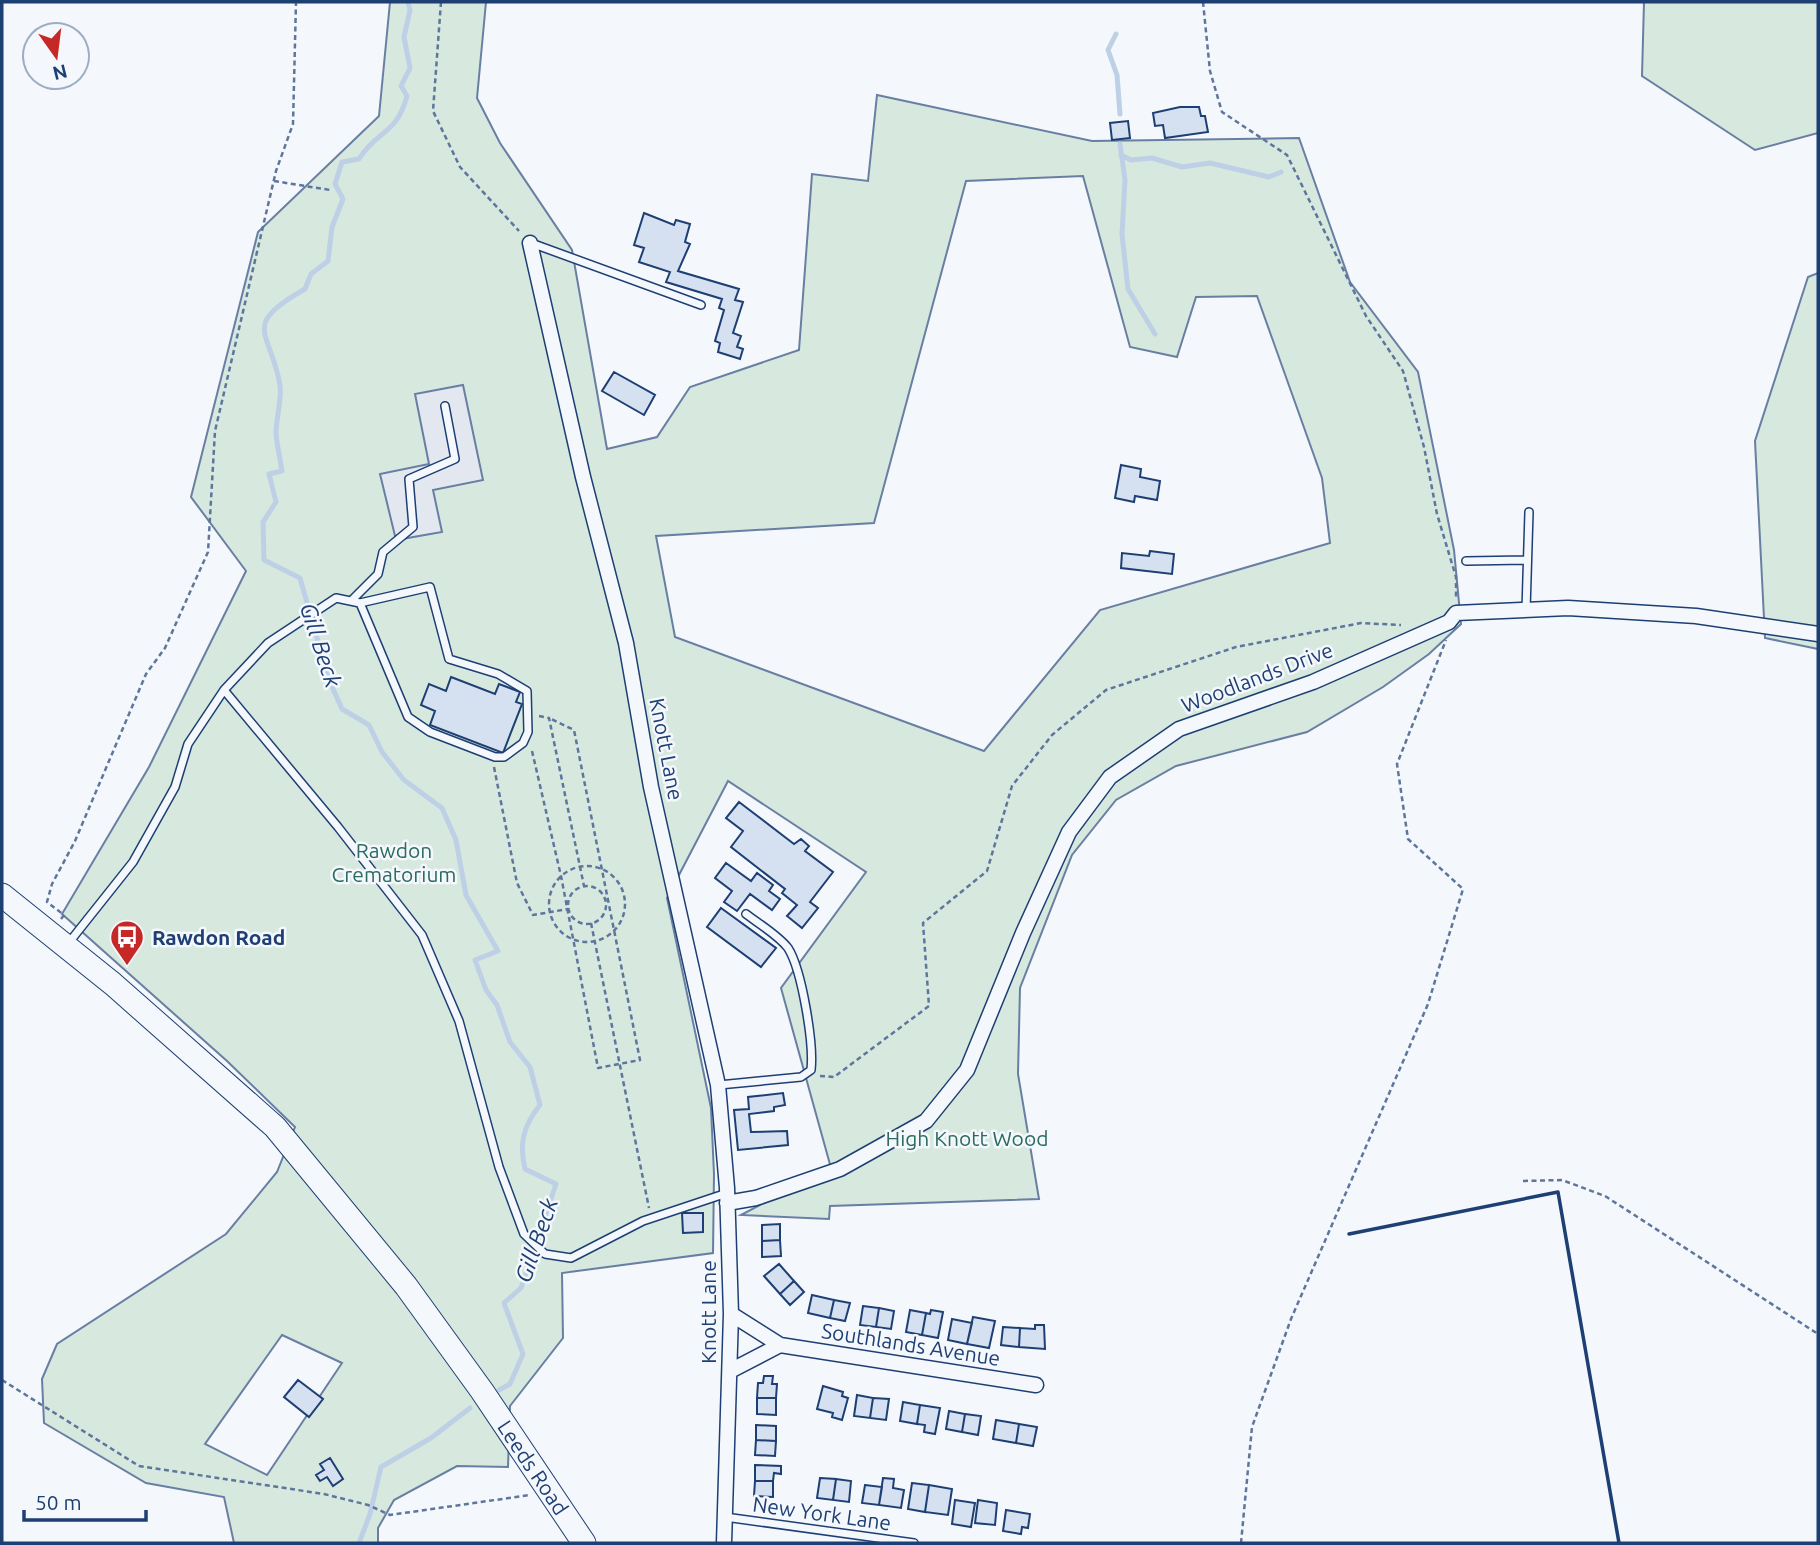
<svg xmlns="http://www.w3.org/2000/svg" width="1820" height="1545" font-family="Ubuntu,sans-serif">
  <rect width="100%" height="100%" fill="#f4f7fb"/>
  <path fill="#d7e8df" stroke="#687fa3" stroke-width="2" fill-rule="evenodd" d="M390,2H486L477,98L500,143L572,250L607,449L657,437L690,387L799,350L812,174L868,181L877,95L1092,141L1299,138L1350,282L1418,372L1454,550L1461,624L1429,654L1383,687L1307,732L1176,766L1116,800L1072,855L1020,988L1018,1074L1039,1199L830,1206L829,1219L741,1215L831,1168L781,988L866,872L728,781L667,898L711,1108L714,1174L713,1253L562,1273L563,1338L510,1406L508,1467L457,1466L394,1500L378,1528V1543H234L224,1497L146,1483L44,1423L42,1379L57,1344L226,1234L277,1172L295,1127L227,1061L62,914L149,767L246,571L191,497L258,232L379,116ZM1083,176L1130,347L1177,357L1196,297L1257,296L1322,478L1330,543L1100,610L984,751L675,637L656,536L874,523L966,181ZM282,1335L342,1363L267,1475L205,1444Z
    M1644,2H1818V133L1755,150L1642,76Z
    M1818,273V649L1765,638L1755,441L1808,277Z"/>
  <path fill="#e3e8f0" stroke="#687fa3" stroke-width="2" d="M463,385L483,480L433,490L442,532L396,540L380,474L429,464L415,394Z"/>
  <g fill="none" stroke-linecap="round" stroke-linejoin="round">
    <path stroke="#bed0e5" stroke-width="5" d="M408,2L410,10L404,37L410,68L401,86L407,96C396,136 378,129 359,159L342,162L335,184L343,199L332,227L328,261L311,274L305,289C239,326 271,331 280,385C282,400 276,418 276,433C277,446 280,458 282,471L269,474L276,502L263,522L264,560L300,578L329,680L342,709L369,725L382,752L404,780L442,808L456,840L466,895L498,951L475,960L486,990L497,1005L510,1042L530,1067L540,1105C523,1126 519,1144 525,1169L556,1184L521,1288L504,1303L523,1354L510,1384L499,1390
      M1116,34L1108,50L1117,75L1120,114
      M1120,144L1125,180L1122,234L1128,289L1155,334
      M1121,155L1131,160L1152,158L1182,167L1210,163L1269,177L1281,172
      M359,1543L370,1514L381,1467L431,1438L470,1408"/>
  </g>
  <path fill="#d5e0f0" stroke="#1d3f73" stroke-width="2" d="M1180,107H1199L1201,116H1205L1208,132L1165,138L1163,125L1155,126L1153,113Z
    M1128,121L1130,138L1112,140L1110,123Z
    M644,213L674,225L676,220L690,224L685,242L690,244L678,271L739,289L735,300L743,302L733,333L741,336L737,347L743,349L740,359L718,352L720,343L715,341L724,310L719,308L722,299L666,282L670,272L639,262L644,248L634,245Z
    M614,372L655,395L644,415L602,391Z
    M1121,465L1141,469L1140,477L1160,481L1157,500L1135,496L1134,502L1115,498Z
    M1150,551L1174,554L1172,574L1121,568L1122,553L1149,556Z
    M451,677L495,694L499,684L520,692L516,702L522,704L503,753L430,725L435,711L421,705L429,684L446,691Z
    M739,802L794,844L801,839L809,846L805,851L833,872L810,902L818,908L802,928L787,916L797,905L782,893L785,889L731,847L743,831L726,818Z
    M726,863L751,881L757,873L773,885L769,891L780,899L772,910L750,894L737,911L724,902L732,891L715,878Z
    M721,908L776,948L761,967L707,927Z
    M783,1093L785,1105L774,1107V1111L749,1114L751,1132L787,1131L788,1145L738,1150L734,1110L749,1109L748,1097Z
    M682,1213H703V1232L683,1233Z
    M780,1224V1240L762,1241V1225Z
    M780,1240L781,1256L762,1257V1241Z
    M779,1264L794,1281L780,1294L764,1276Z
    M794,1281L804,1292L790,1305L780,1294Z
    M812,1295L834,1300L830,1318L808,1313Z
    M834,1300L850,1303L845,1321L830,1318Z
    M863,1306L879,1308L876,1327L860,1325Z
    M879,1308L894,1311L891,1329L876,1327Z
    M910,1310L926,1313L922,1335L906,1332Z
    M931,1310L943,1312L938,1338L922,1335L926,1313L930,1314Z
    M973,1317L995,1321L989,1348L967,1344Z
    M952,1319L972,1323L967,1344L948,1340Z
    M1035,1325H1044L1045,1349L1019,1347L1020,1328L1035,1329Z
    M1003,1327L1020,1328L1019,1347L1001,1345Z
    M764,1376H773L772,1384H777L776,1398H757L758,1383H763Z
    M298,1380L323,1399L309,1417L284,1397Z
    M823,1386L843,1392L842,1396L848,1398L842,1420L832,1417L833,1413L817,1409Z
    M857,1395L873,1398L870,1418L854,1416Z
    M757,1398H776V1415L757,1414Z
    M873,1398L889,1399L886,1420L870,1418Z
    M903,1402L920,1405L917,1424L900,1421Z
    M920,1405L940,1408L935,1434L924,1432L925,1425L917,1424Z
    M949,1411L965,1414L962,1432L946,1429Z
    M965,1414L981,1416L978,1435L962,1432Z
    M996,1420L1019,1424L1016,1443L993,1439Z
    M1019,1424L1037,1427L1033,1446L1016,1443Z
    M756,1425L776,1426V1441L756,1440Z
    M756,1440L776,1441L775,1456L755,1455Z
    M330,1458L343,1479L333,1486L327,1477L320,1481L316,1475L324,1470L320,1464Z
    M755,1465L781,1466V1474L774,1473L773,1481H755Z
    M820,1478L836,1479L833,1500L817,1498Z
    M883,1478L894,1479L893,1488L904,1490L901,1508L879,1505Z
    M836,1479L851,1481L849,1502L833,1500Z
    M755,1481H773V1497L754,1496Z
    M912,1483L929,1485L925,1512L908,1509Z
    M865,1485L882,1487L879,1505L862,1503Z
    M929,1485L952,1489L948,1515L925,1512Z
    M955,1500L975,1503L971,1527L952,1524Z
    M978,1500L997,1503L995,1525L975,1523Z
    M1006,1510L1030,1514L1028,1528L1022,1527L1021,1534L1003,1531Z"/>
  <g fill="none" stroke-linecap="round" stroke-linejoin="round">
    <g stroke="#1d3f73" stroke-width="10">
      <path id="lane" d="M531,243L701,305
        M1466,561L1527,560
        M353,599L378,574L383,552L413,527L409,479L455,459L445,406
        M1526,610L1529,512
        M224,690L338,827L422,935L459,1021L499,1167L524,1234L545,1254L571,1258L643,1221L727,1193
        M67,945L133,862L175,787L188,744L224,690L268,643L336,598L360,603L430,587L449,659L498,674L527,691L528,732L523,743L504,757H495L430,732L408,717L360,603
        M719,1085L801,1077L811,1070C814,1044 802,970 788,948C778,935 759,924 746,914
        M725,1517L914,1543"/>
    </g>
    <g stroke="#1d3f73" stroke-width="17">
      <path id="street" d="M530,243L583,477L626,643L651,787L718,1085L727,1188L731,1314L724,1543
        M727,1203L756,1198L840,1169L926,1121L967,1070L1023,933L1069,832L1110,777L1179,729L1313,682L1449,622L1456,613L1568,608L1696,616L1818,634
        M731,1314L780,1345L1036,1385
        M730,1371L780,1345"/>
    </g>
    <g stroke="#1d3f73" stroke-width="25">
      <g id="primary">
        <path id="s1" d="M2,895L113,984L275,1127L406,1286L482,1391L584,1543"/>
      </g>
    </g>
    <path stroke="#5e769c" stroke-width="2.5" stroke-dasharray="5 3.5" stroke-linecap="butt" d="M441,2L433,111L460,167L519,231
      M1203,2L1210,71L1222,112L1287,155L1366,316L1403,371L1424,447L1437,514L1456,577V597
      M274,181L330,190
      M539,716L549,718L584,886
      M532,751L561,876L598,1068L640,1060L574,730L549,718
      M494,767L517,883L533,915L568,909
      M549 904a38 38 0 1 1 76 0a38 38 0 1 1-76 0Z
      M568 905a19 19 0 1 1 38 0a19 19 0 1 1-38 0Z
      M61,919L64,915L47,902L52,884L75,841L146,674L165,648L208,552L215,431L276,171L293,124L296,2
      M591,923L649,1208
      M820,1076L834,1077L929,1006L923,923L987,871L1012,786L1052,735L1106,690L1236,647L1361,623L1401,625
      M1523,1181L1562,1180L1605,1196L1818,1334
      M2,1380L139,1466L324,1494L368,1505L390,1515L530,1495
      M1241,1543L1252,1427L1291,1319L1428,1004L1463,889L1408,839L1397,764L1446,640"/>
    <use href="#lane" stroke="#f4f7fb" stroke-width="7"/>
    <use href="#street" stroke="#f4f7fb" stroke-width="14"/>
    <use href="#primary" stroke="#f4f7fb" stroke-width="23"/>
    <path stroke="#1d3f73" stroke-width="3.5" d="M1349,1234L1558,1192L1619,1543"/>
  </g>
  <defs>
    <g id="bus-pin" transform="scale(1.75)"><path d="M0 17L-7.5 6A9.5 9.5 0 1 1 7.5 6Z" fill="#c62828" stroke="#f4f7fb"/><path d="M-5-6H5V4H4V6H2V4H-2V6H-4V4H-5ZM-3.5-4V0h7V-4ZM-3.5 1.2v1.5H-2V1.2ZM2 1.2v1.5H3.5V1.2Z" fill="#fff"/></g>
  </defs>
  <g fill-rule="evenodd">
    <use href="#bus-pin" x="127" y="937"/>
  </g>
  <g text-anchor="middle" dominant-baseline="central" stroke-width="5" stroke-linejoin="round" paint-order="stroke">
    <g font-size="21" fill="#1d3f73" stroke="#f4f7fb">
      <text transform="translate(1257 677) rotate(-21)">Woodlands Drive</text>
      <text transform="translate(667 749) rotate(79)">Knott Lane</text>
      <text transform="translate(708 1312) rotate(-90)">Knott Lane</text>
      <text transform="translate(911 1344) rotate(9)">Southlands Avenue</text>
      <text stroke="none"><textPath href="#s1" startOffset="786">Leeds Road</textPath></text>
      <text transform="translate(822 1513) rotate(8)">New York Lane</text>
    </g>
    <g font-size="21" fill="#2c6c60" stroke="#f4f7fb">
      <text x="394" y="850">Rawdon<tspan x="394" dy="24">Crematorium</tspan></text>
      <text x="967" y="1138">High Knott Wood</text>
    </g>
    <g font-size="21" font-weight="bold" fill="#1d3f73" stroke="#f4f7fb" text-anchor="start">
      <text x="152" y="937">Rawdon Road</text>
    </g>
    <g font-size="23" font-style="italic" fill="#1d3f73" stroke="#f4f7fb">
      <text transform="translate(321 645) rotate(72)">Gill Beck</text>
      <text transform="translate(536 1240) rotate(-71)">Gill Beck</text>
    </g>
  </g>
  <rect width="1820" height="1545" fill="none" stroke="#1d3f73" stroke-width="7"/>
  <g transform="translate(56 56) rotate(166)"><circle r="33" fill="#f4f7fb" stroke="#9eadc5" stroke-width="2"/>
  <path d="M0-5L12 26L0 18L-12 26Z" fill="#c62828"/>
  <text y="-10" font-size="19" font-weight="bold" text-anchor="middle" fill="#1d3f73">N</text>
  </g>
  <path d="M24 1510v10h122v-10" fill="none" stroke="#1d3f73" stroke-width="3.5"/>
  <text x="35" y="1510" font-size="21" fill="#1d3f73" stroke="#f4f7fb" stroke-width="5" paint-order="stroke">50 m</text>
</svg>
